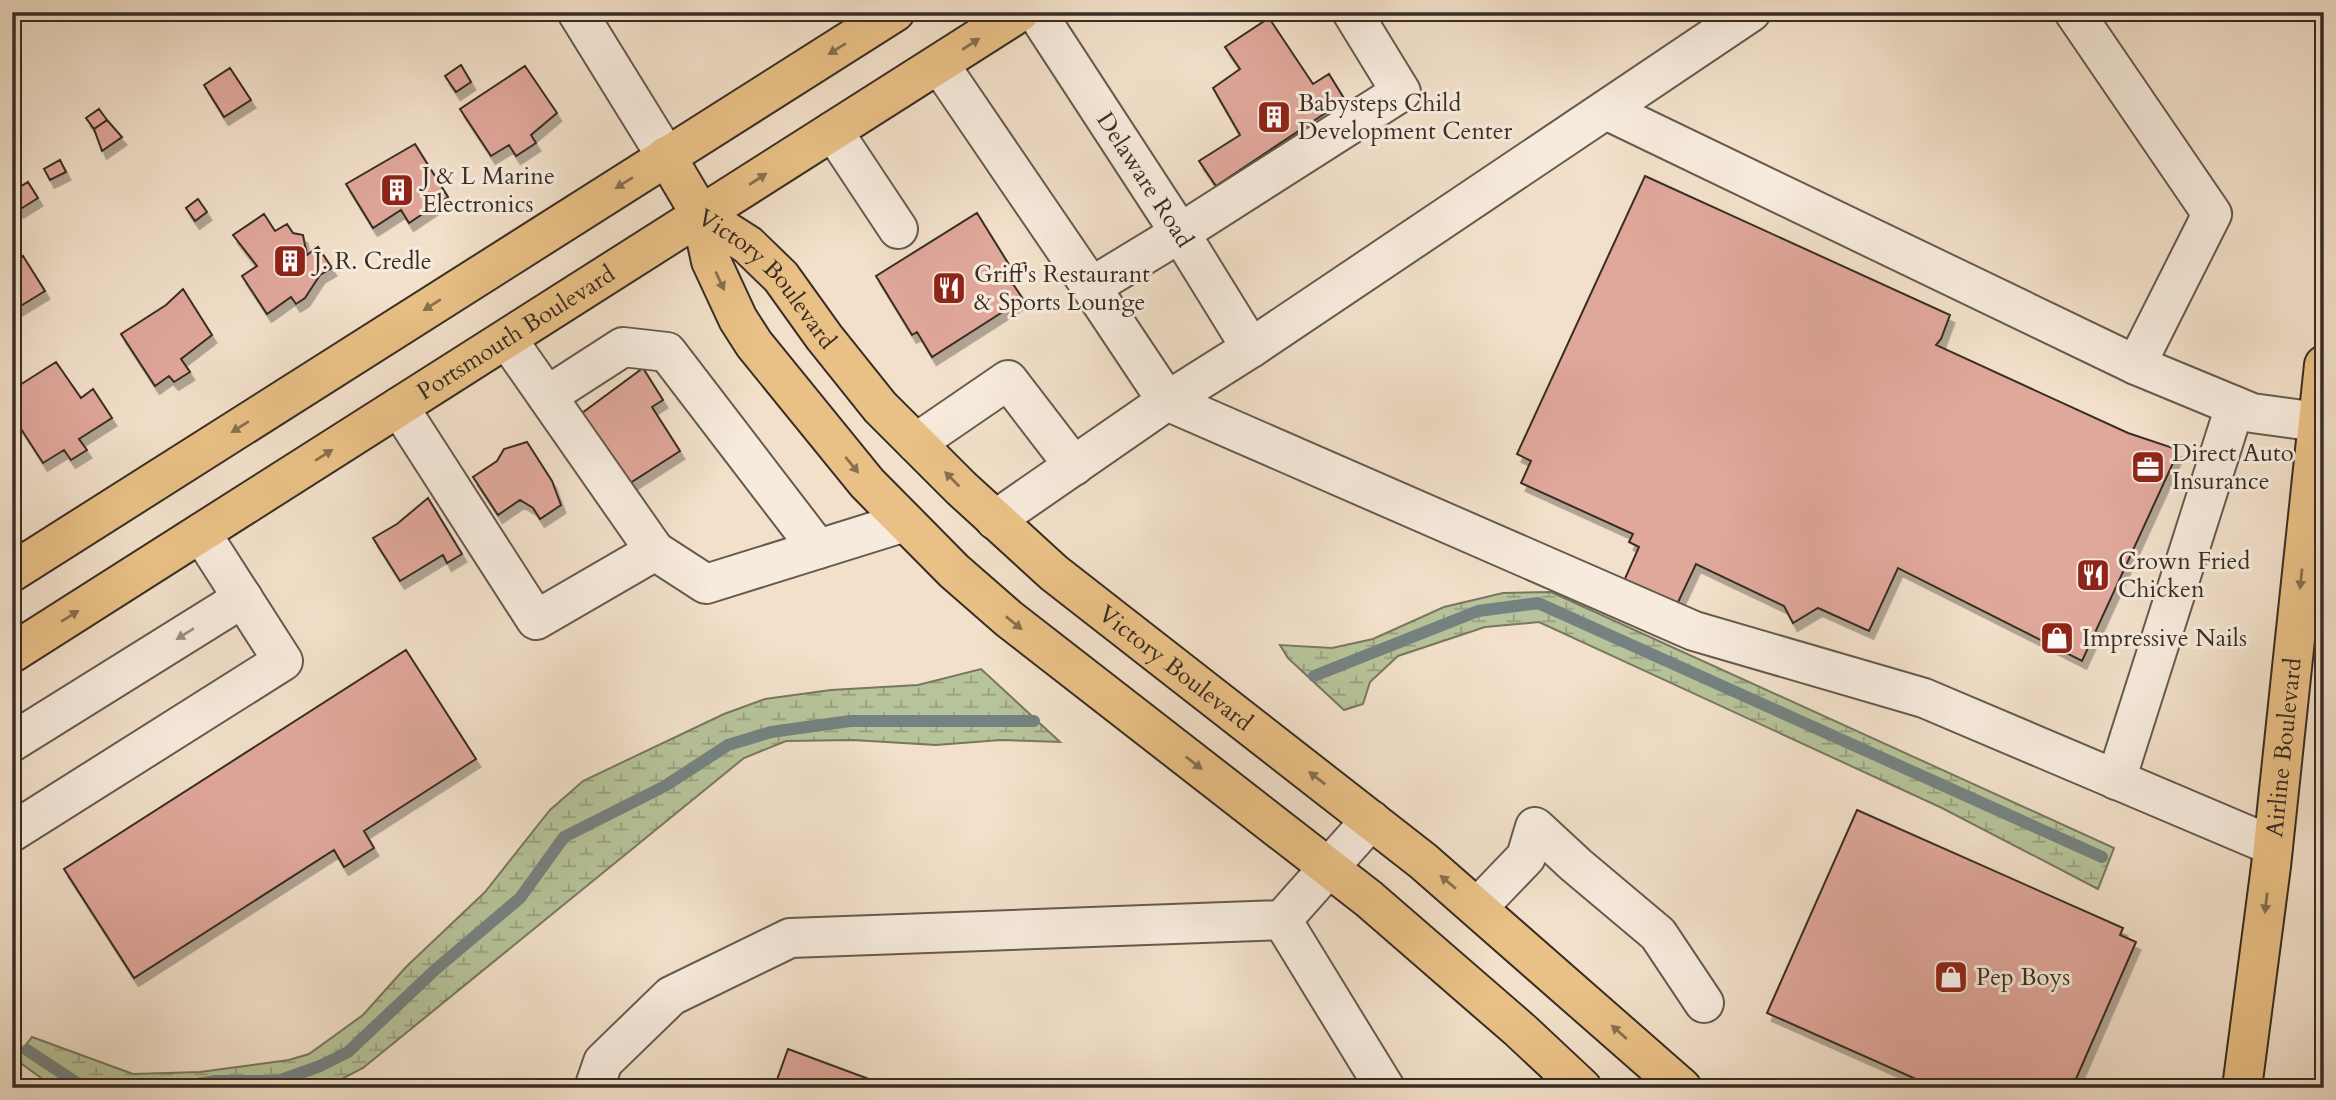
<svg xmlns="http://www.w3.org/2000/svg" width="2336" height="1100" font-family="Cardo,serif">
  <defs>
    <pattern id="wetland-marsh" width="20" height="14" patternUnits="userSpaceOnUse" patternTransform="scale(1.75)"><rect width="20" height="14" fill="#b7c39a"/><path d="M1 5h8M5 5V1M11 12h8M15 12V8" fill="none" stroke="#969f7d"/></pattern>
    <filter id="shadow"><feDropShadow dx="4.5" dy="8" stdDeviation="0" flood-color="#0004"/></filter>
  </defs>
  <rect width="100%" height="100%" fill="#f2e0ca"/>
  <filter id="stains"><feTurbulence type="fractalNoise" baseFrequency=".00286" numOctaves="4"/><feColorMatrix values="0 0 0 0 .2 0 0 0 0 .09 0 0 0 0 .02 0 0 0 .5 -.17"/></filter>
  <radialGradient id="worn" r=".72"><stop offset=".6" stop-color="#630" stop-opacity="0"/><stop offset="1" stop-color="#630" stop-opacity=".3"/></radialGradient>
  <path fill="url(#wetland-marsh)" stroke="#78785f" stroke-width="2" d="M1551,592L2114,848L2098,889L1942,808L1539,622L1485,627L1398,656L1370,682L1363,704L1344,710L1288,658L1280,645L1332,648L1373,639L1444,607L1503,593Z
    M981,669L1060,742L1001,740L936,745L853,740L786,741L744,758L363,1068L332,1084L301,1088H55L15,1059L32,1037L133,1074L200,1072L289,1060L309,1054L363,1015L406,967L485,892L550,810L583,781L724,714L765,699L831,690L918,685Z"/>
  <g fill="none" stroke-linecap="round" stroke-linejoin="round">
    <path stroke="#758281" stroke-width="12" d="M1314,676L1478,611L1538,603L2102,857
      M27,1050L80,1085L93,1088
      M173,1088L216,1081H278L320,1066L348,1052L436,969L520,898L564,837L665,786L728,745L771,732L850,721H1034"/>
  </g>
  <path fill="#e0a79b" stroke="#382d24" stroke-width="2" filter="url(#shadow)" d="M1269,18L1313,84L1329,74L1345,100L1216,186L1199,161L1240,135L1213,88L1240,69L1225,47Z
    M461,65L471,82L456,92L445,76Z
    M525,66L557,113L531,135L536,143L516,156L509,145L491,156L460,109Z
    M230,68L251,100L224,117L204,85Z
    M99,109L107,120L94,129L86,118Z
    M107,120L122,137L102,151L94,129Z
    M415,144L448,197L409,223L401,210L373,228L346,184Z
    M60,160L66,172L50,180L44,169Z
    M1645,176L1950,315L1941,339L1936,345L2128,433L2179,450L2082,661L1898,568L1869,631L1818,608L1793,623L1784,606L1696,564L1672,615L1620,590L1639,547L1629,542L1633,534L1521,483L1531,461L1517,454Z
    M28,182L38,198L19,210L12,201V192Z
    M198,199L207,212L195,221L186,208Z
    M977,213L1013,271L1007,275L1023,299L932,357L917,332L912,335L876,276Z
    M264,214L275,231L287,224L293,233L303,235L307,255L318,247L332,268L320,275L305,298L296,304L291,297L267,314L242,276L257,266L233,235Z
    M23,256L45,291L14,310L12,263Z
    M183,289L212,335L181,359L190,372L174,382L169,376L155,386L121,334L166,305Z
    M56,362L81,398L93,389L112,418L79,439L87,450L71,460L64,450L43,463L12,415V390Z
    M643,368L663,400L652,407L680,451L627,485L582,413Z
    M527,442L552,481L561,505L540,519L533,508L520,500L498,515L473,477L497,461L504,449Z
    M428,498L462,554L447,563L443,555L400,581L373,538L397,524Z
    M406,650L476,759L364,831L374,848L344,867L334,850L134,978L64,869Z
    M1857,810L2123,928L2120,935L2136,942L2072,1088H1936L1767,1013Z
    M788,1049L893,1088H774Z"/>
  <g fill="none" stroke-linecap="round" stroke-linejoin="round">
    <g stroke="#665a4e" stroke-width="42">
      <g id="minor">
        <path d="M577,12L666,156"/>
        <path id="s1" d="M1036,12L1180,233L1251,348"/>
        <path d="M939,64L1091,287L1180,233L1401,92L1352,12"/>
        <path d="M1606,110L2136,365L2212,214L2074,12"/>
        <path d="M833,131L898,229"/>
        <path d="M1091,287L1167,401L1694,631L1924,698L2273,846"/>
        <path d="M507,339L655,551"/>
        <path d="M2136,365L2252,413L2318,422"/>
        <path d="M547,396L623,347L667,352L818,549"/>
        <path d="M399,407L536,620L655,551L706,584L905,522"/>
        <path d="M916,443L1008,380L1074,466"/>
        <path d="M995,520L1167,401L1251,348L1751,12"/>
        <path d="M12,742L243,598"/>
        <path d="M2116,780L2235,406"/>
        <path d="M12,832L283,661L201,533"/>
        <path d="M1478,907L1526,857L1535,827L1576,865L1658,934L1704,1003"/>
        <path d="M1282,920L1385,1088"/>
        <path d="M594,1088L603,1062L671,996L790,938L1282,920L1371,820"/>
      </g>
    </g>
    <g stroke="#382d24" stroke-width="42">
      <g id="major">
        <path d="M666,156L701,215L711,261L738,319L754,344L867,483L954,571L1009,619L1369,899L1520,1030L1582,1088"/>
        <path id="s2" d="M701,215L748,245L781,277L824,337L880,407L961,488L1054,573L1423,861L1682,1088"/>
        <path d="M12,572L895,12"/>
        <path id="s3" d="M12,653L1020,12"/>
        <path id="s4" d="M2242,1088L2271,866L2324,365"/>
      </g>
    </g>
    <use href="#minor" stroke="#f7ebdd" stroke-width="38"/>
    <use href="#major" stroke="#e9c085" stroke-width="38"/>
  </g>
  <defs><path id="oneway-solid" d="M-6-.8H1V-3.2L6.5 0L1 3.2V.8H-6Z" transform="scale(1.75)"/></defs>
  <g fill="#886f50">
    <use href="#oneway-solid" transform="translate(971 44) rotate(-33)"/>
    <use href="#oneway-solid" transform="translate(837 49) rotate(148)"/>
    <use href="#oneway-solid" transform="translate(758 179) rotate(-33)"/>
    <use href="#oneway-solid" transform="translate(624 183) rotate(148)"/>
    <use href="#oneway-solid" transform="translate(720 281) rotate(65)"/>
    <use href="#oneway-solid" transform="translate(432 305) rotate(148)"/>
    <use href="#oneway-solid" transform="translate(240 427) rotate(148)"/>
    <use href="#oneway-solid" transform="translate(324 455) rotate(-32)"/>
    <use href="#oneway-solid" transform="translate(852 465) rotate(51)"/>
    <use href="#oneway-solid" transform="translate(952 479) rotate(-135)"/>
    <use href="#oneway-solid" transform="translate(2301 579) rotate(96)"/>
    <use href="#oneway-solid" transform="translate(70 616) rotate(-32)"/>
    <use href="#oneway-solid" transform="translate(1014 623) rotate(39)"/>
    <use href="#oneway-solid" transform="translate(1194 763) rotate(38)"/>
    <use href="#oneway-solid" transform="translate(1317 778) rotate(-142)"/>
    <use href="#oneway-solid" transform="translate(1448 882) rotate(-140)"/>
    <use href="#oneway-solid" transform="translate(2266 903) rotate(97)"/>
    <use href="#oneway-solid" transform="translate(1619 1032) rotate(-138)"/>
  </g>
  <use fill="#988c80" href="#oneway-solid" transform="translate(185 634) rotate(148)"/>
  <defs>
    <g id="building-square" transform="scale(1.75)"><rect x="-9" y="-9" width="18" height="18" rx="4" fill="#8f2418" stroke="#f7ebdd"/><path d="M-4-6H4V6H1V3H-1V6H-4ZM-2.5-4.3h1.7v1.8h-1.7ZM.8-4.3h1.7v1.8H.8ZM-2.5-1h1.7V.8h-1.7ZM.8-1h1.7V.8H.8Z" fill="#fff"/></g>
    <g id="restaurant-square" transform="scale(1.75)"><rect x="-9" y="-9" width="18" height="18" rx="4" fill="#8f2418" stroke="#f7ebdd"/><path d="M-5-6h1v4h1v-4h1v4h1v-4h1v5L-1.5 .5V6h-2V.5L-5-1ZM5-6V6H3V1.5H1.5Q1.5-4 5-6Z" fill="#fff"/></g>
    <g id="office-square" transform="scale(1.75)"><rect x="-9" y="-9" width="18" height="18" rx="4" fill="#8f2418" stroke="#f7ebdd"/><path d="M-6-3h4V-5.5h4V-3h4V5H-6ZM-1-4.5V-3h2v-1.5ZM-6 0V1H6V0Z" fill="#fff"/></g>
    <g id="shop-square" transform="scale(1.75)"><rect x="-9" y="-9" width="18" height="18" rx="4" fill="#8f2418" stroke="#f7ebdd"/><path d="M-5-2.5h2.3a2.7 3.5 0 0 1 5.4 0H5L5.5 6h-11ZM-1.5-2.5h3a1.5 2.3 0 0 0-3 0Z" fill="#fff"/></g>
  </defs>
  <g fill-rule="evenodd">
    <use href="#building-square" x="1274" y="117"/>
    <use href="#building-square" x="397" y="190"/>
    <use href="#building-square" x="290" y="261"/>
    <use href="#restaurant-square" x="949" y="288"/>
    <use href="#office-square" x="2148" y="467"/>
    <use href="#restaurant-square" x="2093" y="575"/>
    <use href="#shop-square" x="2057" y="638"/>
    <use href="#shop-square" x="1951" y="977"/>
  </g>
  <g text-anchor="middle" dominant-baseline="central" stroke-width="6" stroke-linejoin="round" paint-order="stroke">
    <g font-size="24" fill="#382d24" stroke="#f7ebdd" text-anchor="start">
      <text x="1298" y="103">Babysteps Child<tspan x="1298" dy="28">Development Center</tspan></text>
      <text x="422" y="176">J &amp; L Marine<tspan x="422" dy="28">Electronics</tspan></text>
      <text x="314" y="261">J. R. Credle</text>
      <text x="974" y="274">Griff's Restaurant<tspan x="974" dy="28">&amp; Sports Lounge</tspan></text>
      <text x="2172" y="453">Direct Auto<tspan x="2172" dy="28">Insurance</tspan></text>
      <text x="2118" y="561">Crown Fried<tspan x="2118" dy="28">Chicken</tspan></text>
      <text x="2082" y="638">Impressive Nails</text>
      <text x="1976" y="977">Pep Boys</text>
    </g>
    <g font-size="24" fill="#382d24" stroke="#f7ebdd">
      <text stroke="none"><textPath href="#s1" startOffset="200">Delaware Road</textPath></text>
      <text stroke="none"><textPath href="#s2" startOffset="93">Victory Boulevard</textPath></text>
      <text stroke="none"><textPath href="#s3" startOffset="597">Portsmouth Boulevard</textPath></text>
      <text stroke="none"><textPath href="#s2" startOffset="660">Victory Boulevard</textPath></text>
      <text stroke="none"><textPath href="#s4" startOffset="343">Airline Boulevard</textPath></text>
    </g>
  </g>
  <rect width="2336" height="1100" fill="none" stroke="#f2e0ca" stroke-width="42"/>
  <rect x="14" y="14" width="2308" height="1072" fill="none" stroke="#382d24" stroke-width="3.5"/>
  <rect x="21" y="21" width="2294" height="1058" fill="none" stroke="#382d24" stroke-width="2"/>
  <rect width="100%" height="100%" filter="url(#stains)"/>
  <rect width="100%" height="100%" fill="url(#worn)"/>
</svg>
